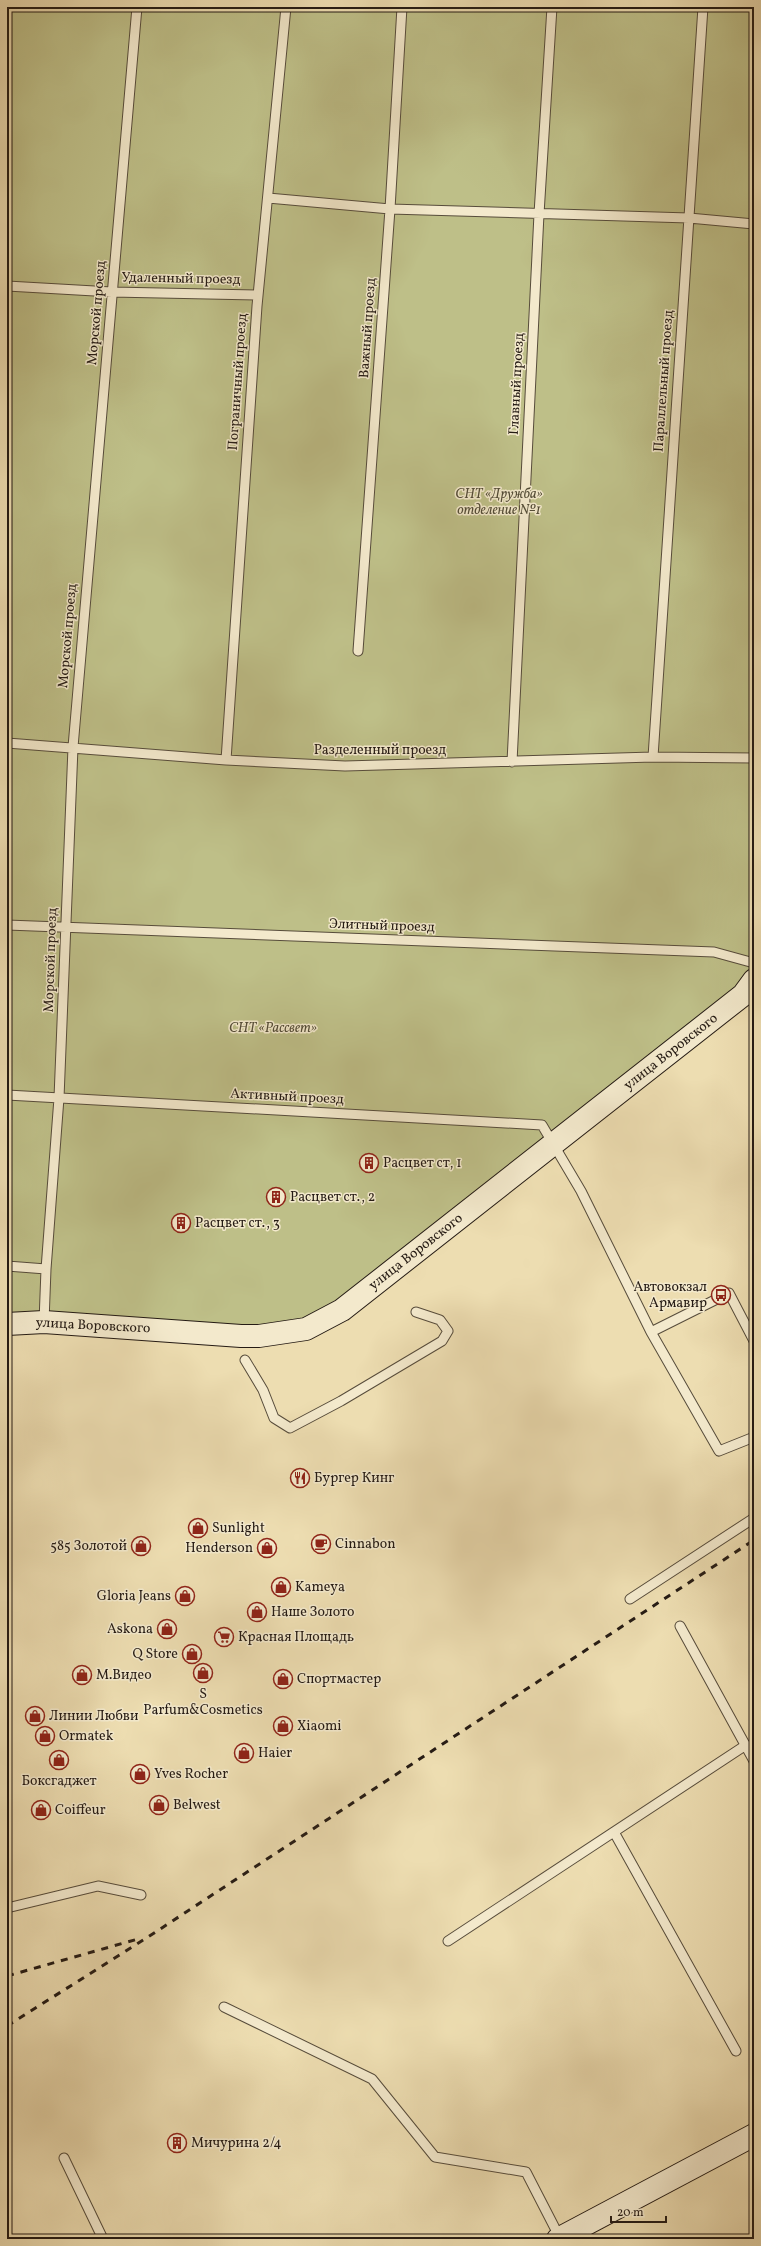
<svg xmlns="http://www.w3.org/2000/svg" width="761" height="2246" font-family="Vollkorn,serif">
  <rect width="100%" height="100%" fill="#edddb1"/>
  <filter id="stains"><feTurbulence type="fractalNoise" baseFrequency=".005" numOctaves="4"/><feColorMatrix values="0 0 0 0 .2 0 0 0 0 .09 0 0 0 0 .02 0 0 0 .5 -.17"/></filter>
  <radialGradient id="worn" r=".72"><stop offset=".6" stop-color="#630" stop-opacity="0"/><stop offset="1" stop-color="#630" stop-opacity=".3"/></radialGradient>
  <path fill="#bebf88" stroke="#726d4e" d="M7,7H754V983L306,1329L7,1324Z"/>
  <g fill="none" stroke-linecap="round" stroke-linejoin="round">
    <g stroke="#574c3b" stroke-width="11">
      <path id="lane" d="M268,198L390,209L689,218L754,224
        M7,286L112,292L258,295
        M358,651L390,209L402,7
        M7,743L226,760L345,766L653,757L754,758
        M653,757L703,7
        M226,760L257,306L286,7
        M512,762L539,214L552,7
        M7,925L714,952L754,963
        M7,1095L542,1125L581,1191L651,1332L719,1451L754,1437
        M7,1266L46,1269L44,1322
        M46,1269L59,1098L73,747L137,7
        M651,1332L729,1293L754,1341
        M245,1360L263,1390L274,1418L290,1428L341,1401L442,1341L448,1331L440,1320L416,1312
        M630,1599L754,1518
        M680,1626L754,1761
        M614,1832L736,2051
        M7,1908L98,1886L141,1895
        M448,1941L746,1745
        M224,2007L372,2079L435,2157L526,2172L560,2238
        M64,2158L103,2239"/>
    </g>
    <g stroke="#251b14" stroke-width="24">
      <path id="secondary" d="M7,1324L44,1322L241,1336H259L306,1329L342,1310L743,995L754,980
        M558,2239L754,2135"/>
    </g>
    <use href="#lane" stroke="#f3e9cc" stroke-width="9"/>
    <use href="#secondary" stroke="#f3e9cc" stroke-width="22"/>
    <path stroke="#251b14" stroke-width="3" stroke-dasharray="7 7" stroke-linecap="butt" d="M7,1976L138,1939
      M7,2026L148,1937L754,1540"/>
  </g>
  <defs>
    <g id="building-ring" transform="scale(1)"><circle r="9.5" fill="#f3e9cc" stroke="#8f2418" stroke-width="1.5"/><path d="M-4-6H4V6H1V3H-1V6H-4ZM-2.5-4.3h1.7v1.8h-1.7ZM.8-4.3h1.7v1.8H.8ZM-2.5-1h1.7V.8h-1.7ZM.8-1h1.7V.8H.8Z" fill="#8f2418"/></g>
    <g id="bus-ring" transform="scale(1)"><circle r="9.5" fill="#f3e9cc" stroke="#8f2418" stroke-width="1.5"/><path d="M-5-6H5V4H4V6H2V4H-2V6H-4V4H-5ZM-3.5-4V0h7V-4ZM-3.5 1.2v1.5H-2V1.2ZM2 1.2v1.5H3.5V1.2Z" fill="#8f2418"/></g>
    <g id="restaurant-ring" transform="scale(1)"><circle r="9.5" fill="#f3e9cc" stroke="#8f2418" stroke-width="1.5"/><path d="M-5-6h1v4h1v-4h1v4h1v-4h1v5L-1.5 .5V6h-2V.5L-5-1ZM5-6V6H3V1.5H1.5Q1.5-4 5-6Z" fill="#8f2418"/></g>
    <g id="shop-ring" transform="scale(1)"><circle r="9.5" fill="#f3e9cc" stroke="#8f2418" stroke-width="1.5"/><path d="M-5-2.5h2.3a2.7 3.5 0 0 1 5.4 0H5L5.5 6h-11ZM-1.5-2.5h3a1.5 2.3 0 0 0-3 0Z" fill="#8f2418"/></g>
    <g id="cafe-ring" transform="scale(1)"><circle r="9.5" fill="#f3e9cc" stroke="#8f2418" stroke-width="1.5"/><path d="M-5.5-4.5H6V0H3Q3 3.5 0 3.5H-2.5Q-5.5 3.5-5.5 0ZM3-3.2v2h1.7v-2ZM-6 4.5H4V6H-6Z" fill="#8f2418"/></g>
    <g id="supermarket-ring" transform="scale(1)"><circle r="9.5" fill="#f3e9cc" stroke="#8f2418" stroke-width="1.5"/><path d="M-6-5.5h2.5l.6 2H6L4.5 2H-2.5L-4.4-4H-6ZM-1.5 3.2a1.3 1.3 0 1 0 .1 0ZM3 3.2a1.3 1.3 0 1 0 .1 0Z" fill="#8f2418"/></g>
  </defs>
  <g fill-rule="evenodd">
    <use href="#building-ring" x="369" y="1163"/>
    <use href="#building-ring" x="276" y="1197"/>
    <use href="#building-ring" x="181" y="1223"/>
    <use href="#bus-ring" x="721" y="1295"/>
    <use href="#restaurant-ring" x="300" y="1478"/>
    <use href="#shop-ring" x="198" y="1528"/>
    <use href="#cafe-ring" x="321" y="1544"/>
    <use href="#shop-ring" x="141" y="1546"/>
    <use href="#shop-ring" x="267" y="1548"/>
    <use href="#shop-ring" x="281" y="1587"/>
    <use href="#shop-ring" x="185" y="1596"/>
    <use href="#shop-ring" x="257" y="1612"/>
    <use href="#shop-ring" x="167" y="1629"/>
    <use href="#supermarket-ring" x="224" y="1637"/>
    <use href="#shop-ring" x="192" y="1654"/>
    <use href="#shop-ring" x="203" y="1673"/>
    <use href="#shop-ring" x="82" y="1675"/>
    <use href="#shop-ring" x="283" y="1679"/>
    <use href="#shop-ring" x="35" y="1716"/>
    <use href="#shop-ring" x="283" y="1726"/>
    <use href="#shop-ring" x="45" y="1736"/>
    <use href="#shop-ring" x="244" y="1753"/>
    <use href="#shop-ring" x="59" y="1760"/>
    <use href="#shop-ring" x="140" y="1774"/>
    <use href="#shop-ring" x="159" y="1805"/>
    <use href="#shop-ring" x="41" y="1810"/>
    <use href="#building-ring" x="177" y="2143"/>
  </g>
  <g text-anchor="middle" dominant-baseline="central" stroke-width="3" stroke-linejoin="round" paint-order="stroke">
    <g font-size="14" fill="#251b14" stroke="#f3e9cc">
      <text transform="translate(181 279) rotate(1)">Удаленный проезд</text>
      <text transform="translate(97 313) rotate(-85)">Морской проезд</text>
      <text transform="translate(368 328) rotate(-86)">Важный проезд</text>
      <text transform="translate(664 381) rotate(-86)">Параллельный проезд</text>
      <text transform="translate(238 382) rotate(-86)">Пограничный проезд</text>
      <text transform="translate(517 384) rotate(-87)">Главный проезд</text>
      <text transform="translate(68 636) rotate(-85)">Морской проезд</text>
      <text x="380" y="750">Разделенный проезд</text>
      <text transform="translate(382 926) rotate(2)">Элитный проезд</text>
      <text transform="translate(51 960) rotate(-88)">Морской проезд</text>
      <text transform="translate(671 1052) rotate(-38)">улица Воровского</text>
      <text transform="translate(287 1097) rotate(3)">Активный проезд</text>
      <text transform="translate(416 1252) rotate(-38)">улица Воровского</text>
      <text transform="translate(93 1326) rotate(3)">улица Воровского</text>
    </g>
    <g font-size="14" font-style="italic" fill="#534c37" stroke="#f3e9cc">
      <text x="499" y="494">СНТ «Дружба»<tspan x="499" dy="16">отделение №1</tspan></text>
      <text x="273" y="1028">СНТ «Рассвет»</text>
    </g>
    <g font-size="14" fill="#251b14" stroke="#f3e9cc" text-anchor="start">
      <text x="383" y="1163">Расцвет ст, 1</text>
      <text x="290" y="1197">Расцвет ст., 2</text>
      <text x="195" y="1223">Расцвет ст., 3</text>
      <text x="707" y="1287" text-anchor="end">Автовокзал<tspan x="707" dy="16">Армавир</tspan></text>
      <text x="314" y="1478">Бургер Кинг</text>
      <text x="212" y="1528">Sunlight</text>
      <text x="335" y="1544">Cinnabon</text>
      <text x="127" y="1546" text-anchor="end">585 Золотой</text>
      <text x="253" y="1548" text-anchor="end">Henderson</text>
      <text x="295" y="1587">Kameya</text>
      <text x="171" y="1596" text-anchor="end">Gloria Jeans</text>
      <text x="271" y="1612">Наше Золото</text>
      <text x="153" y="1629" text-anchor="end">Askona</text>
      <text x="238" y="1637">Красная Площадь</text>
      <text x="178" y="1654" text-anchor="end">Q Store</text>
      <text x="96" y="1675">М.Видео</text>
      <text x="297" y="1679">Спортмастер</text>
      <text x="203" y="1694" text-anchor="middle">S<tspan x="203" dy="16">Parfum&amp;Cosmetics</tspan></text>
      <text x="49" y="1716">Линии Любви</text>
      <text x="297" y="1726">Xiaomi</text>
      <text x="59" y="1736">Ormatek</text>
      <text x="258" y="1753">Haier</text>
      <text x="154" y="1774">Yves Rocher</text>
      <text x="59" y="1781" text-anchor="middle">Боксгаджет</text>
      <text x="173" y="1805">Belwest</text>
      <text x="55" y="1810">Coiffeur</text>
      <text x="191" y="2143">Мичурина 2/4</text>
    </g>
  </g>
  <rect width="761" height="2246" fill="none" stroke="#edddb1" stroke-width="24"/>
  <rect x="8" y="8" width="745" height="2230" fill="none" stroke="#251b14" stroke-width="2"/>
  <rect x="12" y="12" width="737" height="2222" fill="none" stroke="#251b14"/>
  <path d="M611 2216v6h55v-6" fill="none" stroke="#251b14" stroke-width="2"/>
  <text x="617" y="2216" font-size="12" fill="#251b14" stroke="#f3e9cc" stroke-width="3" paint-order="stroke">20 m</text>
  <rect width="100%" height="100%" filter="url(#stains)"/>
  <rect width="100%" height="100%" fill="url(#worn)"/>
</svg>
